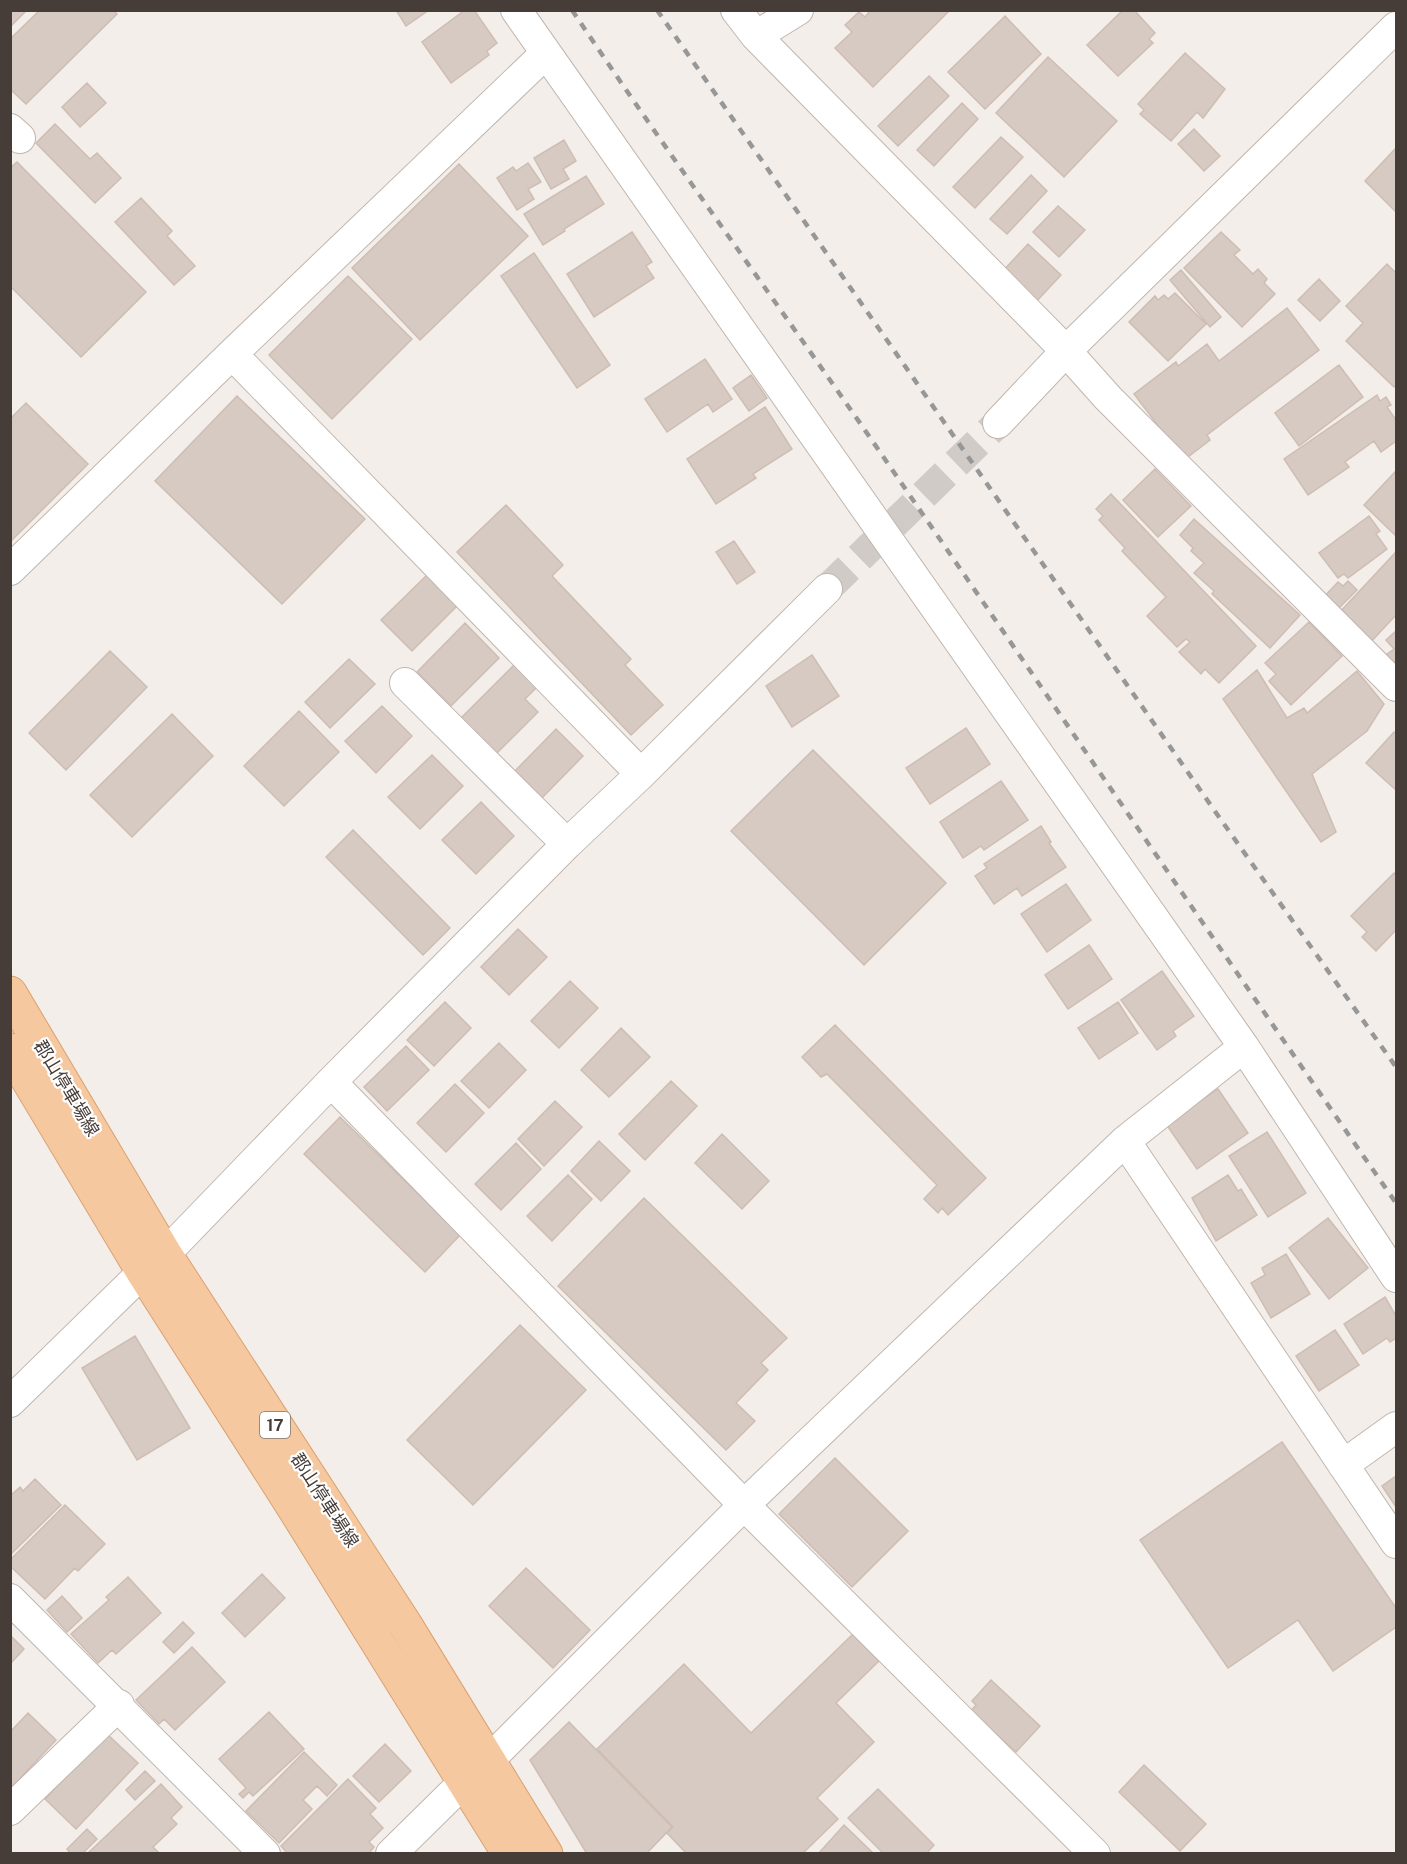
<svg xmlns="http://www.w3.org/2000/svg" width="1407" height="1864" font-family="'Public Sans','Noto Sans JP',sans-serif">
  <rect width="100%" height="100%" fill="#f3eee9"/>
  <path fill="#d7cac2" stroke="#cebdb3" stroke-width="1.5" d="M10,10H27L10,27Z
    M40,10H113L117,14L26,104L10,89V39Z
    M396,10H429L406,26Z
    M465,10H474L497,43L487,51L489,55L451,83L422,42Z
    M871,10H950L873,87L835,48L852,32L845,25L859,12L865,17Z
    M1123,10H1134L1155,33L1149,39L1153,43L1118,76L1087,45Z
    M1005,16L1041,54L985,109L948,72Z
    M1185,53L1225,89L1203,118L1197,112L1171,141L1140,114L1144,110L1138,104Z
    M1048,57L1117,121L1064,177L996,113Z
    M929,76L949,96L898,146L878,126Z
    M87,83L106,103L80,127L62,107Z
    M962,103L978,119L934,166L917,150Z
    M55,124L90,159L97,153L121,178L95,203L36,143Z
    M1194,129L1220,156L1204,171L1178,144Z
    M1001,137L1023,157L975,208L953,187Z
    M564,140L576,161L563,169L569,179L551,189L534,158Z
    M1396,148V212L1365,181Z
    M17,162L146,292L81,357L10,286V168Z
    M528,163L541,182L528,189L534,199L517,210L497,178L513,167L516,171Z
    M459,164L528,236L420,340L352,268Z
    M1031,175L1047,191L1007,234L990,219Z
    M586,176L604,204L564,229L565,231L543,245L524,214Z
    M141,198L172,231L167,236L195,266L174,285L115,222Z
    M1058,206L1085,230L1059,257L1033,232Z
    M632,232L652,262L646,266L654,278L594,317L567,274Z
    M1221,232L1240,250L1234,255L1253,274L1258,269L1267,279L1264,283L1275,294L1242,327L1184,268Z
    M1028,244L1061,275L1034,304L1001,273Z
    M534,253L610,365L577,388L501,276Z
    M1387,264L1396,273V385L1394,387L1346,341L1363,323L1346,306Z
    M1181,270L1221,317L1210,327L1170,280Z
    M348,276L412,339L332,419L269,355Z
    M1319,279L1340,301L1320,321L1298,300Z
    M1175,293L1206,324L1168,361L1129,322L1155,296L1158,300L1164,295L1168,299Z
    M1287,308L1319,350L1207,435L1210,440L1184,460L1134,394L1176,362L1178,366L1207,344L1219,361Z
    M705,359L732,399L713,412L708,404L667,432L645,399Z
    M1339,365L1363,397L1299,446L1275,413Z
    M751,375L767,398L749,411L733,388Z
    M1377,395L1380,401L1386,397L1391,405L1387,407L1396,420V441L1381,452L1374,441L1345,462L1349,467L1308,495L1284,459Z
    M237,396L365,519L282,604L155,481Z
    M26,403L88,464L10,542V419Z
    M765,407L792,449L753,474L756,478L716,504L687,459Z
    M1155,469L1191,506L1158,537L1123,500Z
    M1396,471V536L1364,505Z
    M1111,494L1256,646L1219,683L1205,669L1201,674L1179,652L1190,642L1186,639L1177,647L1147,616L1166,597L1122,551L1125,548L1099,520L1103,516L1096,509Z
    M506,505L563,565L552,576L631,659L625,665L663,705L631,735L457,552Z
    M1369,516L1380,531L1376,534L1387,549L1348,578L1344,574L1338,578L1319,553Z
    M1194,519L1300,615L1270,648L1212,594L1214,591L1194,573L1204,563L1191,551L1193,548L1180,535Z
    M734,541L755,572L737,584L716,552Z
    M1396,552V615L1369,644L1338,614Z
    M428,574L459,604L412,651L381,620Z
    M1348,581L1357,590L1334,613L1321,600L1338,582L1343,586Z
    M1309,622L1342,656L1291,705L1269,681L1276,674L1265,663Z
    M465,623L499,658L451,706L417,672Z
    M1396,631V668L1386,655L1394,649L1386,640Z
    M110,651L147,687L66,770L29,733Z
    M812,655L839,696L792,727L766,686Z
    M349,659L375,684L330,728L305,702Z
    M519,660L542,682L525,699L538,712L496,754L461,718Z
    M1257,670L1287,718L1304,708L1307,713L1357,671L1384,704L1367,731L1312,774L1336,832L1321,842L1223,699Z
    M382,706L412,736L376,773L345,741Z
    M299,711L339,752L284,806L244,766Z
    M172,714L213,756L132,837L90,795Z
    M966,728L990,764L930,804L906,768Z
    M556,729L583,756L541,799L514,772Z
    M1394,732L1396,734V790L1366,763Z
    M813,750L946,883L864,965L731,831Z
    M432,755L463,786L420,829L388,797Z
    M1001,781L1028,820L984,850L981,846L963,858L940,822Z
    M481,802L514,836L476,874L442,840Z
    M1041,826L1051,842L1049,843L1066,867L1022,896L1017,888L994,904L975,876L987,868L984,864Z
    M353,830L450,928L423,955L326,857Z
    M1394,873L1396,875V930L1376,951L1362,937L1367,932L1351,916Z
    M1066,884L1091,920L1047,952L1021,914Z
    M518,929L547,957L509,995L481,967Z
    M1089,945L1112,979L1068,1009L1045,975Z
    M1162,971L1194,1016L1173,1031L1176,1036L1157,1050L1121,1000Z
    M570,981L598,1008L559,1048L531,1021Z
    M445,1002L471,1028L434,1066L407,1040Z
    M1118,1002L1138,1033L1099,1059L1078,1028Z
    M835,1025L986,1178L948,1215L942,1208L938,1213L924,1199L937,1185L827,1074L821,1077L802,1057Z
    M621,1028L650,1057L609,1097L581,1070Z
    M499,1043L526,1070L489,1108L461,1081Z
    M406,1046L429,1070L387,1111L364,1087Z
    M671,1081L697,1106L645,1160L619,1134Z
    M455,1084L484,1113L446,1152L417,1123Z
    M1218,1089L1248,1133L1197,1169L1166,1124Z
    M555,1101L582,1127L544,1166L518,1139Z
    M340,1117L460,1235L425,1272L304,1154Z
    M1267,1132L1306,1193L1268,1217L1229,1156Z
    M722,1134L769,1181L742,1209L695,1163Z
    M599,1141L630,1171L601,1201L571,1171Z
    M516,1143L541,1169L501,1210L475,1184Z
    M568,1175L592,1199L552,1241L527,1216Z
    M1228,1175L1238,1191L1241,1189L1257,1215L1216,1241L1192,1198Z
    M644,1198L787,1338L761,1363L768,1370L736,1403L755,1421L726,1450L558,1286Z
    M1328,1218L1368,1268L1329,1299L1289,1248Z
    M1286,1254L1310,1294L1271,1318L1251,1283L1265,1275L1262,1268Z
    M1385,1297L1396,1316V1338L1390,1342L1387,1338L1363,1354L1344,1324Z
    M520,1325L586,1390L473,1505L407,1440Z
    M1335,1330L1359,1365L1319,1391L1296,1356Z
    M135,1336L190,1428L137,1460L82,1368Z
    M1282,1442L1396,1608V1627L1333,1671L1298,1620L1228,1668L1140,1540Z
    M835,1458L908,1531L852,1587L779,1514Z
    M1396,1476V1507L1382,1486Z
    M35,1479L61,1505L10,1555V1496L20,1487L23,1491Z
    M65,1505L105,1544L78,1571L75,1568L45,1599L10,1566V1560Z
    M526,1568L590,1630L553,1668L489,1606Z
    M262,1574L285,1598L245,1637L222,1613Z
    M128,1577L161,1613L116,1654L112,1650L98,1663L71,1634L109,1600L106,1597Z
    M62,1596L82,1618L67,1632L47,1610Z
    M183,1622L194,1633L174,1653L163,1642Z
    M853,1634L879,1661L836,1703L874,1742L817,1798L838,1819L802,1854H687L667,1833L673,1827L597,1749L684,1664L751,1733Z
    M10,1635L24,1649L10,1664Z
    M192,1647L225,1682L175,1730L164,1719L159,1724L136,1700Z
    M991,1680L1040,1726L1016,1752L971,1711L976,1705L972,1701Z
    M269,1712L304,1749L253,1796L249,1792L243,1798L239,1794L246,1788L219,1759Z
    M28,1713L56,1740L10,1789V1732Z
    M569,1722L672,1827L646,1854H587L530,1760Z
    M107,1734L138,1763L76,1829L45,1799Z
    M385,1744L411,1771L379,1802L353,1776Z
    M304,1752L337,1785L327,1796L317,1786L303,1800L312,1809L279,1843L246,1811Z
    M1144,1765L1206,1824L1180,1851L1119,1792Z
    M145,1771L155,1781L135,1800L126,1790Z
    M348,1779L376,1808L370,1814L383,1828L369,1842L374,1847L368,1854H288L281,1846Z
    M161,1784L182,1807L171,1818L177,1824L153,1847L160,1854H87Z
    M878,1789L934,1845L926,1854H884L848,1818Z
    M844,1825L874,1854H818Z
    M87,1829L97,1839L82,1854H71L67,1849Z"/>
  <g fill="none" stroke-linecap="round" stroke-linejoin="round">
    <path stroke="#d0cbc6" stroke-width="30" stroke-dasharray="30 15" stroke-linecap="butt" d="M827,589L998,423"/>
    <g stroke="#c1b6af" stroke-width="32">
      <path id="minor" d="M516,10L1244,1047L1396,1277
        M736,10L756,36L1066,351L1108,398L1396,686
        M756,36L798,10
        M10,129L20,138
        M232,354L641,774
        M998,423L1066,351L1396,27
        M10,570L232,354L545,54
        M405,683L567,844
        M331,1082L744,1505L1095,1854
        M1125,1141L1396,1543
        M10,1402L143,1272L165,1254L331,1082L567,844L641,774L827,589
        M1343,1465L1396,1427
        M10,1599L265,1854
        M488,1761L744,1505L1125,1141L1244,1047
        M10,1810L119,1705
        M391,1854L464,1782"/>
    </g>
    <g stroke="#daa170" stroke-width="35">
      <path id="primary" d="M10,993L165,1254L405,1624L546,1854
        M10,1050L143,1272L292,1505L509,1854"/>
    </g>
    <use href="#minor" stroke="#fff" stroke-width="30"/>
    <use href="#primary" stroke="#f6c89f" stroke-width="33"/>
    <path stroke="#979797" stroke-width="4.5" stroke-dasharray="8 8" stroke-linecap="butt" d="M572,10C676,166 787,316 893,471C1061,715 1227,960 1396,1203
      M657,10L1219,817L1396,1067"/>
  </g>
  <g text-anchor="middle" dominant-baseline="central" stroke-width="4.5" stroke-linejoin="round" paint-order="stroke">
    <rect fill="#fff" stroke="#7e7774" stroke-width="1.5" x="260" y="1412" width="30" height="26" rx="4.5"/>
    <g font-size="16" font-weight="bold" fill="#463d38">
      <text x="275" y="1425">17</text>
    </g>
    <g font-size="18" fill="#463d38" stroke="#fff">
      <text transform="translate(67 1088) rotate(59)">郡山停車場線</text>
      <text transform="translate(325 1500) rotate(57)">郡山停車場線</text>
    </g>
  </g>
  <rect width="1407" height="1864" fill="none" stroke="#463d38" stroke-width="24"/>
</svg>
